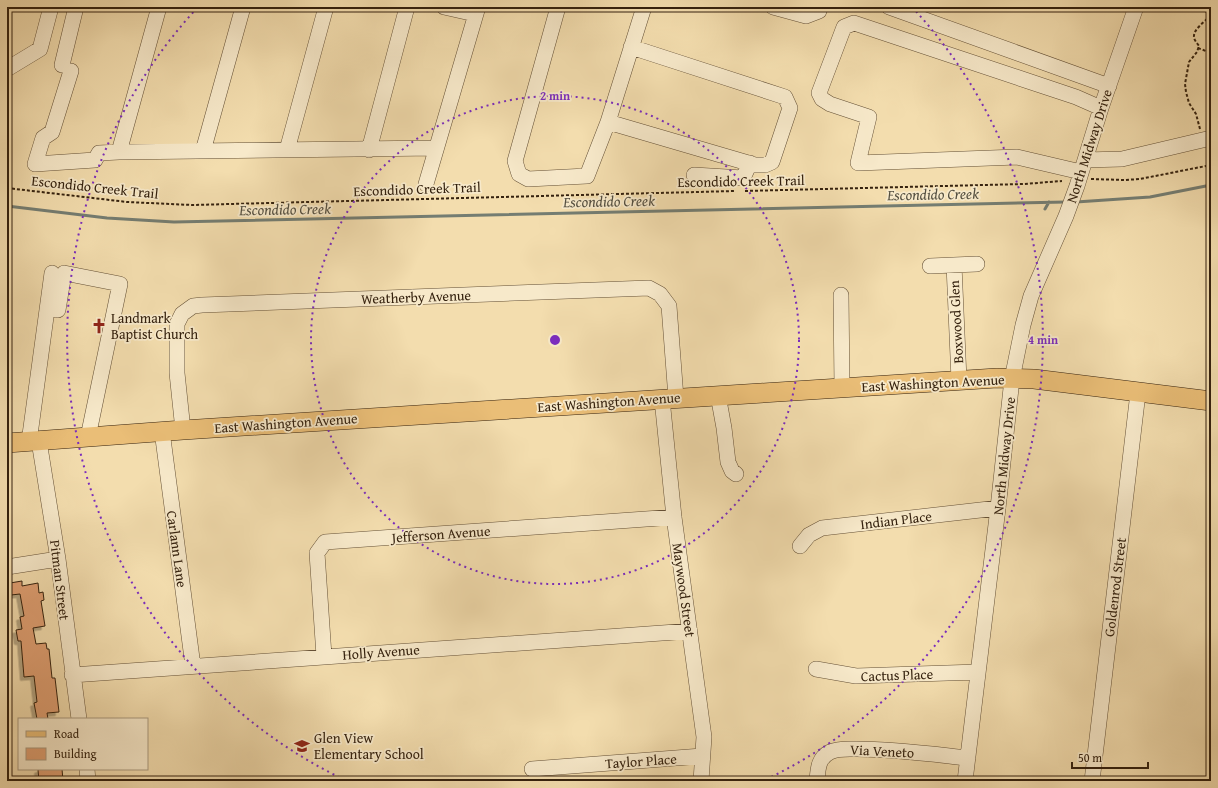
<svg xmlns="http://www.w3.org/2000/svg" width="1218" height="788" font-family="'Gentium Book Plus',serif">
  <defs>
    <filter id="shadow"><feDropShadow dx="-3.5" dy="3.5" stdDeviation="0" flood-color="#0004"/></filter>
  </defs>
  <rect width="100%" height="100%" fill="#f3ddae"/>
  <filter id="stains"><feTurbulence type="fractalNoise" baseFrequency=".005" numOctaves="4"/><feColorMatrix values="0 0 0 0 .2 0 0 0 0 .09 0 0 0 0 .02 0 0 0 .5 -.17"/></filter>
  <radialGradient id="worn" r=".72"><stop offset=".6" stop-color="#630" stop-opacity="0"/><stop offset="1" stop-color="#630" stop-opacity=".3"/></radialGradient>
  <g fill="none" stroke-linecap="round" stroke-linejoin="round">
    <path stroke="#747d72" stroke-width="3" d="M1076,202L1150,197L1211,185
      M7,206L107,218L174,222L1066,202
      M1045,209L1049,202"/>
  </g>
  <path fill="#df9f72" stroke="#34210e" filter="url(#shadow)" d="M22,581V586L38,583L39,593L43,592L44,600L41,601L45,626L33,628L36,644L46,643L47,649H49L52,678H55L59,712L47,713L48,719H37L34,703L37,702L34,676L24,677L21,641H18L16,630L22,629L20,617L24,616L20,594L11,595L10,583Z
    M40,769H62L63,781H39L38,770Z"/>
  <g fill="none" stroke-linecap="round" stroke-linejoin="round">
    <g stroke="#645036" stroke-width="16">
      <path id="minor" d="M444,7L475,14
        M558,7L515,161L519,174L528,179L587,176L608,122L644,7
        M773,7L806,16L819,11L820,7
        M889,7L1109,86
        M62,65L76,7
        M7,69L40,49L51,7
        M71,71L52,132L43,138L35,164L95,160L99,153L119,152L436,148
        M608,122L755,165H765L772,162L790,108L785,97L631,47
        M287,150L326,7
        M369,150L407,7
        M203,151L243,7
        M119,152L159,7
        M1085,160L1122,159L1211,138
        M1081,172L1017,157L858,163L869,117L830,104L822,99L819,93L844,27L854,23L1076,97L1101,108
        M694,175L743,178L750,163
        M426,184L478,7
        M954,265L959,380
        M930,266L977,264
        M841,295L842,387
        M58,310L64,273L120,284L88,437
        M718,395L724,428L728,462L732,471L736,474
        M662,399L674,517L704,737L701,781
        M183,430L177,373V324L182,314L193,306L202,305L649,288L660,294L669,306L676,398
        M162,431L193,666
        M39,441L58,559L79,719
        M29,442L52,273
        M800,546L809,535L822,528L998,508
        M7,567L58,559
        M324,656L317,553L325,542L674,517
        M816,669L856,676L978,672
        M72,675L690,631
        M87,769L88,781
        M532,769L702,756
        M817,781C818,769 818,758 830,752C838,748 849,749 857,749C894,749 931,754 968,758
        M965,781L998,508L1012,379L1023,325L1031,296L1066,216L1077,186L1101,108L1136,7
        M1092,781L1138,393"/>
    </g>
    <g stroke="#34210e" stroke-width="20">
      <path id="major" d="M7,443L183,430L997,378L1034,379L1211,401"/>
    </g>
    <path stroke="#34210e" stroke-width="2" stroke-dasharray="3 2" stroke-linecap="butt" d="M1198,48L1211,53
      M1200,129L1196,114L1189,103L1186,92L1185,84L1189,62L1197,52L1199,46C1197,43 1194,40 1194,37C1193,30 1204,22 1208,18L1205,7
      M1091,179L1125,180L1140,179L1211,165
      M7,188L127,202L192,205L735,191
      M745,191L1024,184L1062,181"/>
    <use href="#minor" stroke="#f7e9ca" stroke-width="15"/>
    <use href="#major" stroke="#eabe77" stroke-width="19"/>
  </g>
  <g fill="none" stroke="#7b2cbf" stroke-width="2" stroke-dasharray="2 4">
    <circle cx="555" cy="340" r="244"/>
    <path d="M345 780A488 488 0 0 1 198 7M912 7A488 488 0 0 1 765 780"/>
  </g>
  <defs>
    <g id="church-bare" transform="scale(1.2)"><path d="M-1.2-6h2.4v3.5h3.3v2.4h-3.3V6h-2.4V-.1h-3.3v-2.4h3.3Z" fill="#8f2418" stroke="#f7e9ca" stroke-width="2.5" paint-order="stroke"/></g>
    <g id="school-bare" transform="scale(1.2)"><path d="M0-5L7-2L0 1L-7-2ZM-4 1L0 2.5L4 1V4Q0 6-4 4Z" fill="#8f2418" stroke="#f7e9ca" stroke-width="2.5" paint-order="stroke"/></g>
  </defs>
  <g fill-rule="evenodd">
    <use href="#church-bare" x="99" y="326"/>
    <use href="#school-bare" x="302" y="746"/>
  </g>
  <g text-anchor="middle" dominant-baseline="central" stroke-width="3.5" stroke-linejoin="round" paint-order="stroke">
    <g font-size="14" fill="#34210e" stroke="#f7e9ca">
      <text transform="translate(1089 146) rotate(-72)">North Midway Drive</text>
      <text transform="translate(741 181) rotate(-1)">Escondido Creek Trail</text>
      <text transform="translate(95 187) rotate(6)">Escondido Creek Trail</text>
      <text transform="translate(417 189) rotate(-2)">Escondido Creek Trail</text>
      <text transform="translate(416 297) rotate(-2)">Weatherby Avenue</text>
      <text transform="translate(956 322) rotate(-93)">Boxwood Glen</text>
      <text transform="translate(933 383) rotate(-3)">East Washington Avenue</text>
      <text transform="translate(609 402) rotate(-4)">East Washington Avenue</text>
      <text transform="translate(286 423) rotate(-4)">East Washington Avenue</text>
      <text transform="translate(1004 456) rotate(-84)">North Midway Drive</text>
      <text transform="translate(896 520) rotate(-7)">Indian Place</text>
      <text transform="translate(441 534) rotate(-4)">Jefferson Avenue</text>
      <text transform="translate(177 549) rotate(82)">Carlann Lane</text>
      <text transform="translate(60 580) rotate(83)">Pitman Street</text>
      <text transform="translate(1115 587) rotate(-83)">Goldenrod Street</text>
      <text transform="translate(684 590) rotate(82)">Maywood Street</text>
      <text transform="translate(381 652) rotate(-4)">Holly Avenue</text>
      <text transform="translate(897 675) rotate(-2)">Cactus Place</text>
      <text transform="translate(882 751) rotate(3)">Via Veneto</text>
      <text transform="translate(641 761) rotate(-4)">Taylor Place</text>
    </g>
    <g font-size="14" fill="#34210e" stroke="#f7e9ca" text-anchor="start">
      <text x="111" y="318">Landmark<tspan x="111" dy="16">Baptist Church</tspan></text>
      <text x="314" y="738">Glen View<tspan x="314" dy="16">Elementary School</tspan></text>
    </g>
    <g font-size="15" font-style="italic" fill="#544f40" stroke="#f7e9ca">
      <text transform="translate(933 194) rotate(-1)">Escondido Creek</text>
      <text transform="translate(609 201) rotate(-1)">Escondido Creek</text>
      <text transform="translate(285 209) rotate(-1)">Escondido Creek</text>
    </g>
  </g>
  <circle cx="555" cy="340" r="6" fill="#7b2cbf" stroke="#f7e9ca" stroke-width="2"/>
  <g font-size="12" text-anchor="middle" font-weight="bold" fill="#7b2cbf" stroke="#f7e9ca" stroke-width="3.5" stroke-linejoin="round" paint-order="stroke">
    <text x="555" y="100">2 min</text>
    <text x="1043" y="344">4 min</text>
  </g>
  <rect width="1218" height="788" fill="none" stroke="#f3ddae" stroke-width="24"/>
  <rect x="8" y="8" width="1202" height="772" fill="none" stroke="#34210e" stroke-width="2"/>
  <rect x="12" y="12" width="1194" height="764" fill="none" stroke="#34210e"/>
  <rect x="18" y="718" width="130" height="52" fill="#f7e9ca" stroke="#a9997f"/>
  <rect x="26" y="731" width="20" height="6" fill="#eabe77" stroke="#a9997f"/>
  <text x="54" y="738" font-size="12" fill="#34210e">Road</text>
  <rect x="26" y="748" width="20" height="12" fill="#df9f72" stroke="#a9997f"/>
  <text x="54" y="758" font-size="12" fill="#34210e">Building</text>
  <path d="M1072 762v6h76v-6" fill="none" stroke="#34210e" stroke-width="2"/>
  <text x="1078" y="762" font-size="12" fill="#34210e" stroke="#f7e9ca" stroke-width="3" paint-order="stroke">50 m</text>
  <rect width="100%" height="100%" filter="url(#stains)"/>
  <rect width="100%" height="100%" fill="url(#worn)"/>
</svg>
